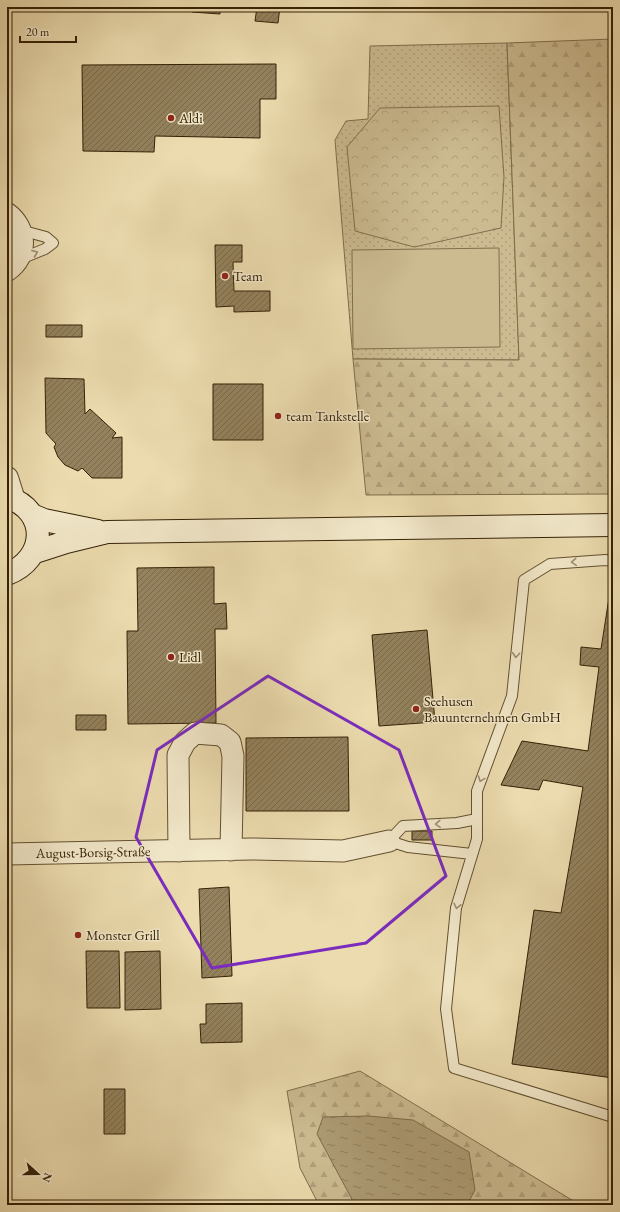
<svg xmlns="http://www.w3.org/2000/svg" width="620" height="1212" font-family="'EB Garamond',serif">
  <defs>
    <pattern id="grass-dots" width="8" height="8" patternUnits="userSpaceOnUse"><rect width="8" height="8" fill="#ccbb91"/><path d="M2 2h.1M6 6h.1" fill="none" stroke="#b0a07c" stroke-width="1.8" stroke-linecap="round"/></pattern>
    <pattern id="forest-firs" width="22" height="20" patternUnits="userSpaceOnUse"><rect width="22" height="20" fill="#ccbb91"/><path d="M5 1l3.5 6h-7zM16 11l3.5 6h-7z" fill="#b0a07c"/></pattern>
    <pattern id="park-crowns" width="20" height="18" patternUnits="userSpaceOnUse"><rect width="20" height="18" fill="#ccbb91"/><path d="M2 6a3 3 0 1 1 6 0M12 15a3 3 0 1 1 6 0" fill="none" stroke="#b0a07c"/></pattern>
    <pattern id="water-ripples" width="26" height="14" patternUnits="userSpaceOnUse"><rect width="26" height="14" fill="#ad9c75"/><path d="M2 4q2-2 4 0t4 0M15 11q2-2 4 0t4 0" fill="none" stroke="#8e7f5e"/></pattern>
    <pattern id="building-hatch" width="6" height="6" patternUnits="userSpaceOnUse"><rect width="6" height="6" fill="#93825d"/><path d="M-1 1l2-2M0 6l6-6M5 7l2-2" fill="none" stroke="#796a4b"/></pattern>
  </defs>
  <rect width="100%" height="100%" fill="#ebdbae"/>
  <filter id="stains"><feTurbulence type="fractalNoise" baseFrequency=".005" numOctaves="4"/><feColorMatrix values="0 0 0 0 .2 0 0 0 0 .09 0 0 0 0 .02 0 0 0 .5 -.17"/></filter>
  <radialGradient id="worn" r=".72"><stop offset=".6" stop-color="#630" stop-opacity="0"/><stop offset="1" stop-color="#630" stop-opacity=".3"/></radialGradient>
  <path fill="url(#grass-dots)" stroke="#806e4c" d="M507,43L519,360L353,359L335,140L346,121L368,119L370,46Z"/>
  <path fill="url(#forest-firs)" stroke="#806e4c" d="M613,39V494L366,495L353,359L519,360L507,43Z
    M360,1071L580,1205H319L300,1168L287,1091Z"/>
  <path fill="url(#park-crowns)" stroke="#806e4c" d="M499,106L504,177L501,228L414,247L355,231L347,147L380,108Z"/>
  <path fill="#ccbb91" stroke="#806e4c" d="M499,248L500,347L353,349L352,250Z"/>
  <path fill="url(#water-ripples)" stroke="#7d6b49" d="M368,1116L413,1120L469,1152L475,1190L467,1205H355L317,1134L323,1117Z"/>
  <path fill="url(#building-hatch)" stroke="#342106" d="M27,7H49L50,9H27Z
    M192,7H220V14L192,12Z
    M257,7H280L278,23L255,21Z
    M276,64V99H260V138L155,136L154,152L83,151L82,65Z
    M215,245H242V262H233L234,291H270V311L234,312V306L216,307Z
    M46,325H82V337H46Z
    M45,378L84,379L85,414L90,409L116,433L112,438L122,437V478H92L82,468L78,471L65,465L58,457L54,447L56,444L46,433Z
    M213,384H263V440H213Z
    M214,567V604L226,603L227,629H215L216,723L128,724L127,631H138L137,568Z
    M613,572V1078L512,1064L534,910L561,913L583,787L543,780L539,790L501,785L522,741L588,751L599,667L580,665L581,647L601,649Z
    M427,630L435,722L379,726L372,635Z
    M76,715H106V730H76Z
    M348,737L349,811H246V738Z
    M412,831H432V840H412Z
    M229,887L232,976L202,978L199,889Z
    M86,951H119L120,1008H87Z
    M160,951L161,1009L125,1010V952Z
    M242,1003V1042L201,1043L200,1024H206V1004Z
    M104,1089H125V1134H104Z"/>
  <g fill="none" stroke-linecap="round" stroke-linejoin="round">
    <g stroke="#625030" stroke-width="12">
      <path id="service" d="M18,260L45,249L53,243L46,237L20,230
        M613,561L605,560L550,564L524,580L512,696L477,791V839L456,908L446,1009L454,1068L613,1117
        M472,854L408,847L389,841L403,826L457,823L477,819"/>
    </g>
    <g stroke="#625030" stroke-width="23">
      <path id="minor" d="M179,851L178,755L185,742L195,733L221,735L230,742L233,756L231,850
        M7,854L252,849L343,851L389,841"/>
    </g>
    <g stroke="#625030" stroke-width="24">
      <path id="tertiary" d="M7,214C26,228 28,256 7,270
        M7,478L14,500"/>
    </g>
    <g stroke="#342106" stroke-width="24">
      <path id="secondary" d="M7,497C49,511 47,559 7,574
        M32,515L44,520L98,531
        M35,552L66,542L107,532L613,525"/>
    </g>
    <use href="#service" stroke="#f2e8ca" stroke-width="10"/>
    <use href="#minor" stroke="#f2e8ca" stroke-width="21"/>
    <use href="#tertiary" stroke="#f2e8ca" stroke-width="22"/>
    <use href="#secondary" stroke="#f2e8ca" stroke-width="22"/>
  </g>
  <defs><path id="oneway-chevron" d="M-2-3.5L2.5 0L-2 3.5" fill="none" stroke-width="1.6" stroke-linecap="round" stroke-linejoin="round"/></defs>
  <g stroke="#9c8e72">
    <use href="#oneway-chevron" transform="translate(35 253) rotate(-22)"/>
    <use href="#oneway-chevron" transform="translate(574 562) rotate(176)"/>
    <use href="#oneway-chevron" transform="translate(516 655) rotate(95)"/>
    <use href="#oneway-chevron" transform="translate(481 779) rotate(110)"/>
    <use href="#oneway-chevron" transform="translate(438 824) rotate(177)"/>
    <use href="#oneway-chevron" transform="translate(457 906) rotate(103)"/>
  </g>
  <path fill="none" stroke="#7b2cbf" stroke-width="3" stroke-linejoin="round" d="M268,676L399,750L446,876L366,943L212,968L136,837L157,750Z"/>
  <g fill="#8f2418" stroke="#f2e8ca" stroke-width="1.5">
    <circle cx="171" cy="118" r="4"/>
    <circle cx="225" cy="276" r="4"/>
    <circle cx="278" cy="416" r="4"/>
    <circle cx="171" cy="657" r="4"/>
    <circle cx="416" cy="709" r="4"/>
    <circle cx="78" cy="935" r="4"/>
  </g>
  <g text-anchor="middle" dominant-baseline="central" stroke-width="3" stroke-linejoin="round" paint-order="stroke">
    <g font-size="14" fill="#342106" stroke="#f2e8ca" text-anchor="start">
      <text x="179" y="118">Aldi</text>
      <text x="233" y="276">Team</text>
      <text x="286" y="416">team Tankstelle</text>
      <text x="179" y="657">Lidl</text>
      <text x="424" y="701">Seehusen<tspan x="424" dy="16">Bauunternehmen GmbH</tspan></text>
      <text x="86" y="935">Monster Grill</text>
    </g>
    <g font-size="14" fill="#342106" stroke="#f2e8ca">
      <text transform="translate(93 852) rotate(-1)">August-Borsig-Straße</text>
    </g>
  </g>
  <rect width="620" height="1212" fill="none" stroke="#ebdbae" stroke-width="24"/>
  <rect x="8" y="8" width="604" height="1196" fill="none" stroke="#342106" stroke-width="2"/>
  <rect x="12" y="12" width="596" height="1188" fill="none" stroke="#342106"/>
  <g transform="translate(38 1174) rotate(111)" stroke="#f2e8ca" stroke-width="3" paint-order="stroke">
  <path d="M0-3L7 15L0 10L-7 15Z" fill="#342106"/>
  <text y="-6" font-size="11" font-weight="bold" text-anchor="middle" fill="#342106">N</text>
  </g>
  <path d="M20 36v6h56v-6" fill="none" stroke="#342106" stroke-width="2"/>
  <text x="26" y="36" font-size="12" fill="#342106" stroke="#f2e8ca" stroke-width="3" paint-order="stroke">20 m</text>
  <rect width="100%" height="100%" filter="url(#stains)"/>
  <rect width="100%" height="100%" fill="url(#worn)"/>
</svg>
